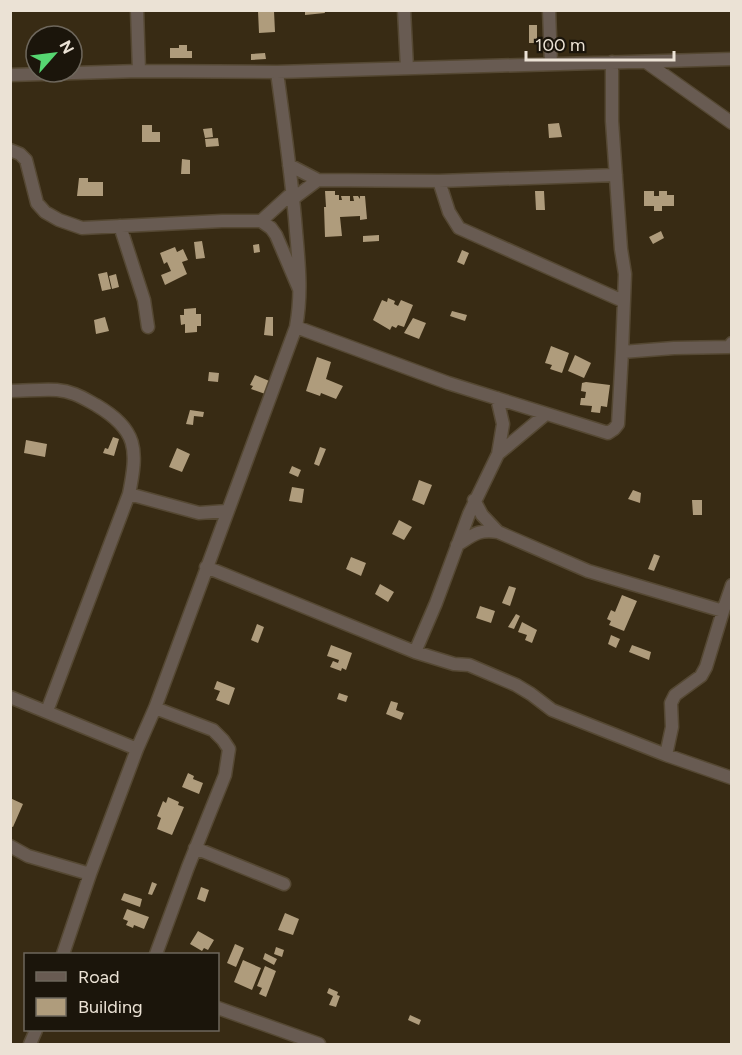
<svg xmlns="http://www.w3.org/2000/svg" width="742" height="1055" font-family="Figtree,sans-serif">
  <rect width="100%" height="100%" fill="#382b14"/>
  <path fill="#af9c7c" d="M305,10H324L325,13L305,15Z
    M258,11H274L275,32L259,33Z
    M529,25H537V43H529Z
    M179,45H187V51H192V58H170V48H179Z
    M265,53L266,59L251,60V54Z
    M559,123L562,137L549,138L548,124Z
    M142,125H152V132H160V142H142Z
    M212,128L213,137L205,138L203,129Z
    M218,138L219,146L206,147L205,139Z
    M182,159L190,160V174H181Z
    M79,178H88V182H103V196H77Z
    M325,191H335V195H339V200H342L341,196H350V201H354L353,196H358L360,199V196H365L367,219L360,220V216L340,217L342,236L325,237L324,207H326Z
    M535,191H544L545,210H536Z
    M644,191H654V196H659V191H667V195H674V206H662V211H654V206H644Z
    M661,231L664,238L653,244L649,237Z
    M379,235V241L363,242V236Z
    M202,241L205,258L196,259L194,242Z
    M259,244L260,252L254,253L253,245Z
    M175,247L177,252L183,249L188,260L182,262L187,274L165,285L161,275L171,271L167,262L164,264L160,253Z
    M462,250L469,253L464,265L457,262Z
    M107,272L111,289L102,291L98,274Z
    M116,274L119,287L112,289L109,276Z
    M388,298L395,301L394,304L398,306L401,300L413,305L404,327L398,325L396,328L392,326L390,330L373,320L382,300L387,302Z
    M196,308V314H201V326H197V332L185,333V324L181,325L180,315H184V309Z
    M452,311L467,315L465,321L450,316Z
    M105,317L109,331L96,334L94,320Z
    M266,317H273V336L264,335Z
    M413,318L426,323L419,339L404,333Z
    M551,346L569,353L562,373L550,369L552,365L545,363Z
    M575,355L591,363L584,378L568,371Z
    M317,357L331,362L326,379L343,386L336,399L321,393L320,396L306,391Z
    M209,372L219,373L218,382L208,381Z
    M255,375L274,383L268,395L251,389L253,386L250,385Z
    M586,382L610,385L607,407L601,406L600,413L591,412L592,406L580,405L581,398H585L586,392L581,391L582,383Z
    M190,410L204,412L203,417L194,416L193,425L186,424Z
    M113,437L119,439L114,456L103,453L105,448L108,449Z
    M26,440L47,444L45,457L24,453Z
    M320,447L326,449L319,466L314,464Z
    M177,448L190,454L182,472L169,467Z
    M292,466L301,470L298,477L289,473Z
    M419,480L432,485L424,505L412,500Z
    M292,487L304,489L302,503L289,501Z
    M633,490L641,493L640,503L628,499Z
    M692,500H702V515H693Z
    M399,520L412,527L404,540L392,534Z
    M654,554L660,556L654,571L648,569Z
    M351,557L366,563L361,576L346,569Z
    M380,584L394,592L388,602L375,594Z
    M509,586L516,588L510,606L502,603Z
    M622,595L637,601L624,631L609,625L611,621L607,619L611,610L615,612Z
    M480,606L495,611L491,623L476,618Z
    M516,614L520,616L514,629L508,627Z
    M522,622L537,630L532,643L525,640L527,635L518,632Z
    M257,624L264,627L258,643L251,640Z
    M611,635L620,639L616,648L608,644Z
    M331,645L352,653L346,670L342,668L341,671L330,667L333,661L338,663L339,660L327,656Z
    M632,645L651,652L649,660L629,652Z
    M217,681L235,688L229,705L216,700L220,691L214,689Z
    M339,693L348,696L346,702L337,699Z
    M391,701L398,703L396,710L404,713L401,720L386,714Z
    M188,773L194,776L193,779L203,783L199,794L182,787Z
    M168,797L179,802L178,805L184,807L172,835L157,829L161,818L157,816L163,801L166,803Z
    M10,798L23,804L13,827L10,826Z
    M152,882L157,884L152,895L148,894Z
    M201,887L209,890L205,902L197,899Z
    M124,893L142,899L140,907L121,900Z
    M127,909L149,917L144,929L134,925L133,928L126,925L128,921L123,919Z
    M285,913L299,919L293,935L278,930Z
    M198,931L214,940L208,950L204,948L202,951L190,944Z
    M235,944L244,948L236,967L227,963Z
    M276,947L284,950L282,957L274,954Z
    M265,953L277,959L274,965L263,959Z
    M243,960L261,968L252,990L234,982Z
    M265,966L276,971L266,997L259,994L262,988L257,986Z
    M329,988L338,992L337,995L340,996L336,1007L329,1005L333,996L327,993Z
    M410,1015L421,1020L419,1025L408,1020Z"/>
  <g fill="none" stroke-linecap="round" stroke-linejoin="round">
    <g stroke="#554833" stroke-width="15">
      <path id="minor" d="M137,10L139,71
        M404,10L407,68
        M549,10L551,64
        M612,62V121L621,249L625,274L622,352
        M646,62L732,123
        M10,75L139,71L277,72L732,59
        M10,150L20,154L26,160L37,203L45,212L59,220L82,228L222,221H261L271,228L276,235L299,289
        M289,165L318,180L439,181L616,175
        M439,181L449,212L459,228L623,301
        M294,198L318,180
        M261,221L293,192
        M120,226L144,300L148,327
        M296,327L448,383L608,433L614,429L618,424L622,352L674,348L729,347L732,343
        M10,391C26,391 42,389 57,390C72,391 83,398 96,405C138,430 138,449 129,494L47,711
        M498,454L546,414
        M129,494L199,513L227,511
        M474,500L482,515L498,532L588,571L723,611L732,585
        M457,545C473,535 478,529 498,532
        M206,567L415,652L454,664L469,665L516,685L531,694L552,710L666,755L732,778
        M415,652L436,603L469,514L498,454L503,424L497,398
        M10,697L137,749
        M155,708L213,730L223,740L229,749L225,775L188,867L156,954
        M666,755L672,727L671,703L675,695L701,676L706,667L723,611
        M10,846L28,856L90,874
        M195,848L284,884
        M63,954L90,874L137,749L155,708L296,327C302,294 299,265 296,231C292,178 284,125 277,72
        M218,1008L319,1044
        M30,1044L36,1030"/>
    </g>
    <use href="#minor" stroke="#685b52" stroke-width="12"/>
  </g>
  <rect width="742" height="1055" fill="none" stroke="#ebe2d5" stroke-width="24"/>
  <rect x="24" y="953" width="195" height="78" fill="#1b150b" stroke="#6e675c" stroke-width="1.5"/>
  <rect x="36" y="972" width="30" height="9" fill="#685b52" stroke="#6e675c" stroke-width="1.5"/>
  <text x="78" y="983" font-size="18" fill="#ebe2d5">Road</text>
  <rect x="36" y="998" width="30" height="18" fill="#af9c7c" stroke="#6e675c" stroke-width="1.5"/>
  <text x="78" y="1013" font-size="18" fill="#ebe2d5">Building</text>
  <g transform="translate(54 54) rotate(62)"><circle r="28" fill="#1b150b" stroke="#6e675c" stroke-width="1.5"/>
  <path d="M0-4.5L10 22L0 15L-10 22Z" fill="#56d671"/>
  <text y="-9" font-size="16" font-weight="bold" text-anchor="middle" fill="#ebe2d5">N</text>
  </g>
  <path d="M526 51v9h148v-9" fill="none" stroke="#ebe2d5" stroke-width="3"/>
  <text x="535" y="51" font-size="18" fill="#ebe2d5" stroke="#1b150b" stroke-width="4.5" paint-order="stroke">100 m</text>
</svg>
